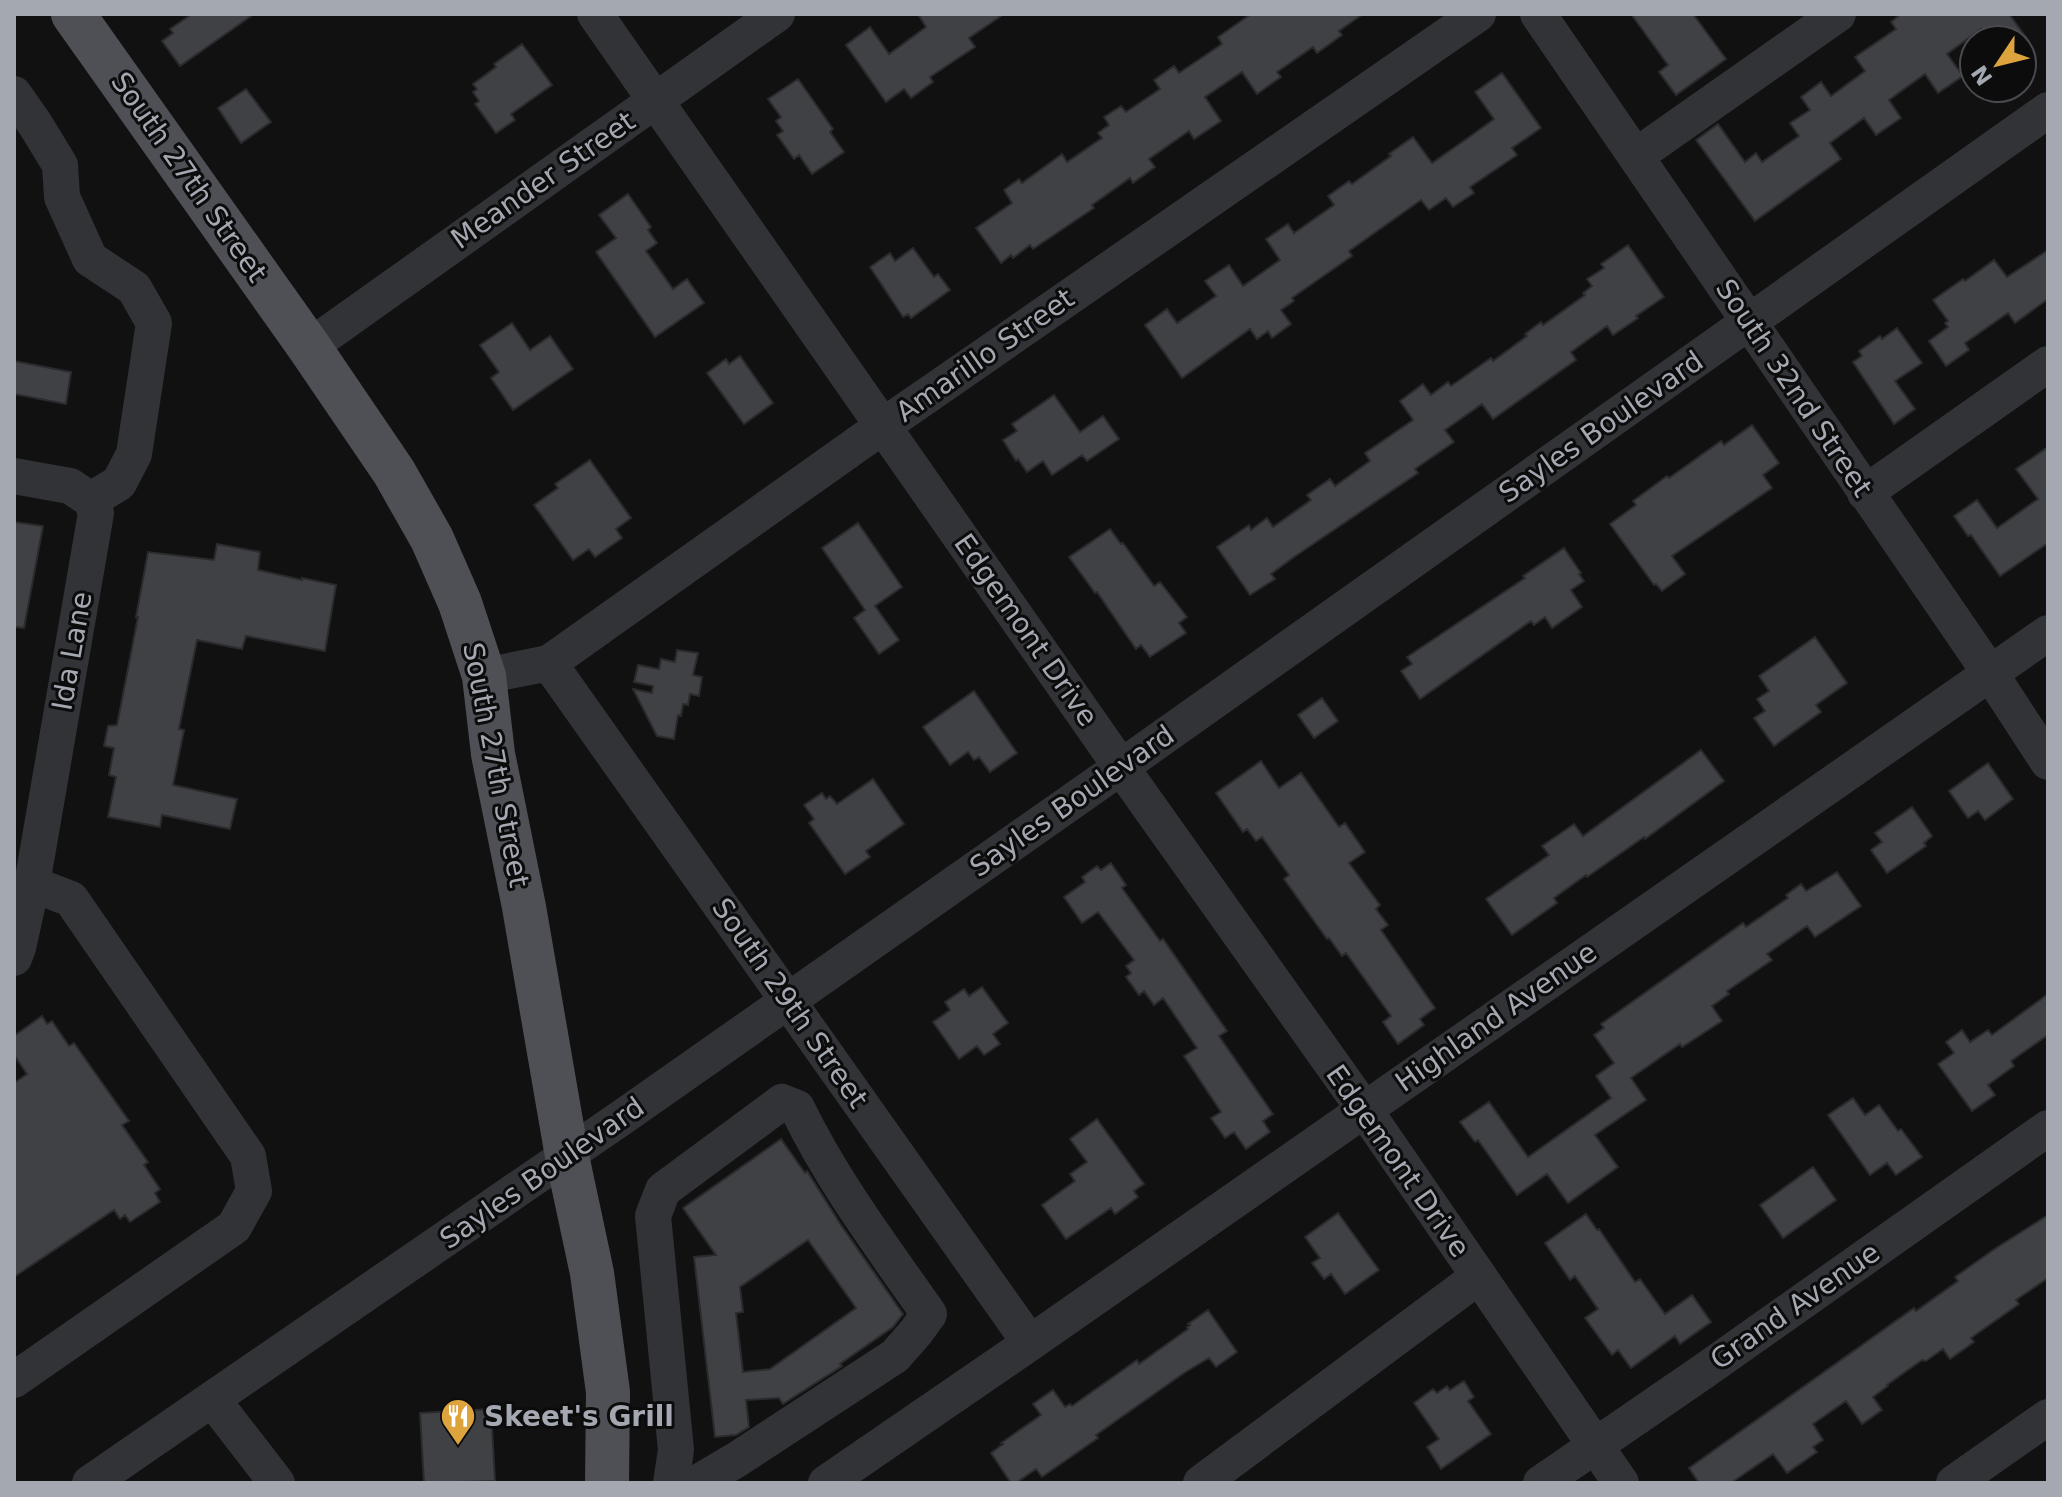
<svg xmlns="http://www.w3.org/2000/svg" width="2062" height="1497" font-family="'DejaVu Sans',sans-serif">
  <rect width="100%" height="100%" fill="#111112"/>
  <path fill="#404145" stroke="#2b2b2e" stroke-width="2" fill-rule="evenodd" d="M192,14H254L180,66L162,41L173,33L170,29Z
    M918,14H1004L969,38L975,47L930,77L933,82L911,98L904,89L886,102L846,45L870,27L889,54L926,27Z
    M1251,14H1363L1339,31L1342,35L1317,53L1313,47L1277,72L1281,77L1257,94L1242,72L1205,97L1221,121L1194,139L1189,131L1149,159L1155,167L1133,183L1130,178L1092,205L1094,208L1033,249L1030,245L1013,258L1011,255L1001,263L976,228L1012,203L1004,190L1019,179L1022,183L1062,154L1067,162L1102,138L1098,133L1109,125L1104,117L1121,106L1126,112L1160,89L1154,80L1174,66L1179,73L1222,44L1218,37Z
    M1631,14H1693L1726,59L1676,95L1659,72L1668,65Z
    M1901,14H2009L2028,40H1989L1981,29L1947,54L1963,76L1938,93L1925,74L1889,100L1901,118L1876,135L1864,118L1830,143L1841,159L1755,221L1696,140L1718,124L1745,162L1756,153L1762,162L1799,136L1790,123L1810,110L1801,97L1821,82L1831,96L1865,71L1855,57L1896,29L1891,22Z
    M522,44L552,85L511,114L515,120L496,133L475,104L479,101L473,92L477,89L473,84L496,67L494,64Z
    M1502,73L1541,128L1512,148L1517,155L1470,187L1474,193L1453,207L1446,198L1429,210L1421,200L1349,251L1352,256L1292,298L1294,301L1281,310L1291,324L1272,338L1268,331L1257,339L1250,329L1182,378L1145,325L1167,309L1177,323L1216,296L1205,281L1229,265L1243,286L1280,260L1266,239L1288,224L1294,233L1334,205L1328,196L1349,181L1352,184L1391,156L1389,154L1413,137L1432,163L1472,135L1494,119L1475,92Z
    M798,79L833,129L830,132L844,152L812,174L799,155L794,159L777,135L783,131L776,121L781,117L768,99Z
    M246,89L271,122L241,143L218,108Z
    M628,194L651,227L648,230L657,243L646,251L673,289L687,279L704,303L655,337L596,252L616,238L599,215Z
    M1628,245L1664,297L1636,316L1638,318L1613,335L1607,326L1571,352L1576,360L1493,419L1482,404L1445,430L1454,442L1415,469L1418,473L1294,557L1271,574L1275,579L1250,595L1217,547L1249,525L1251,530L1267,518L1273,527L1311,500L1307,495L1330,479L1335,486L1370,461L1365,453L1413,420L1400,401L1423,384L1431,395L1448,382L1451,386L1491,358L1493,361L1527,336L1525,334L1541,322L1543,325L1585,295L1583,293L1592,286L1587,279L1604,268L1601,264Z
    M913,248L934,277L938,274L950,290L911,318L908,314L903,317L870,267L890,253L895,261Z
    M2048,250V299L2015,323L2008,313L1965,343L1969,350L1946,366L1929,341L1948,327L1945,323L1948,321L1933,300L1963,279L1965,281L1994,260L2007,277Z
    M512,323L530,350L550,336L573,369L513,410L491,378L499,372L480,345Z
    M1897,328L1922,363L1895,381L1915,409L1894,424L1853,362L1862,356L1859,351L1880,336L1882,339Z
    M740,356L773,403L744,424L707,373L726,359L729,364Z
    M14,361L71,372L66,404L14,394Z
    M1054,395L1080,432L1103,416L1119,439L1087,461L1082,455L1052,475L1043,461L1027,472L1018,459L1016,461L1003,440L1017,431L1012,424Z
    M1752,425L1779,463L1763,475L1772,488L1672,556L1685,574L1662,591L1656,584L1654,585L1610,524L1636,505L1633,501L1667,476L1669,478L1721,441L1724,445Z
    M2048,447V543L2000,576L1971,535L1968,536L1954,516L1977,500L1997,528L2038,499L2016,469Z
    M590,460L631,518L616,529L622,538L595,557L589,549L573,560L534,505L558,488L555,484Z
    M14,522L43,526L24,628L14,627Z
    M858,523L902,587L875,606L899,640L879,654L854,618L865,610L822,548Z
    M1110,529L1121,544L1123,543L1154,586L1160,582L1187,617L1179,623L1186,633L1150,657L1141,645L1136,649L1097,592L1095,593L1069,557Z
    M217,544L260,552L258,570L302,580V578L336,585L325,651L246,636L242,649L197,640L179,729L184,730L173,785L237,799L230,829L162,815L160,827L108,817L116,777L109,775L114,748L104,746L108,726L117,725L138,617H136L148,552L214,560Z
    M1564,548L1581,573L1579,574L1584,581L1571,590L1582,607L1552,628L1545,617L1534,625L1531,621L1420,699L1401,671L1412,664L1407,657L1525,578L1523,576Z
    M1815,637L1847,683L1816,705L1821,712L1774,746L1754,718L1765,711L1757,699L1769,691L1759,676Z
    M677,650L698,653L693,675L702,677L699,696L690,694L688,705L683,704L681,716L678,715L674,739L657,736L633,689L652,693L653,686L634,682L638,665L659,669L661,659L675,662Z
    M974,691L1017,753L990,772L979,757L974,760L968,752L950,765L923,727Z
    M1322,698L1338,721L1314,738L1298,715Z
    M1701,750L1724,781L1645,839L1644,837L1587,877L1586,875L1554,898L1557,903L1512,935L1486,899L1549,855L1542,846L1574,824L1583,836Z
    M1261,761L1279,788L1301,773L1339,827L1345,823L1365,852L1349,863L1380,905L1376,909L1388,925L1381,930L1435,1008L1420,1019L1424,1025L1398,1044L1383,1022L1391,1016L1346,953L1342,956L1329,938L1327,939L1284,879L1289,875L1262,837L1256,841L1247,829L1243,832L1216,793Z
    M1988,763L2013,799L1985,820L1978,811L1968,818L1949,791Z
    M873,779L904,824L866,851L870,857L845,874L809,823L814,819L804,805L822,793L826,799L830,796L837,804Z
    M1912,807L1932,836L1924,843L1926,846L1887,873L1871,850L1882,842L1875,833Z
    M1111,863L1126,885L1122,888L1160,941L1163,939L1227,1031L1219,1036L1273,1114L1263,1121L1270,1132L1246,1149L1234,1132L1225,1138L1211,1118L1221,1112L1184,1056L1197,1048L1163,998L1154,1005L1144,991L1139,995L1126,977L1131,973L1126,966L1134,960L1098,912L1082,923L1064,897L1085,882L1082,877L1097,866L1101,870Z
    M1837,872L1861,906L1815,937L1807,926L1767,954L1772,960L1727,991L1729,994L1712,1006L1722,1021L1682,1047L1680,1044L1631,1078L1646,1100L1595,1135L1618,1167L1568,1203L1547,1174L1517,1195L1478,1140L1475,1142L1460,1122L1489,1102L1528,1157L1611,1098L1596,1076L1614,1063L1594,1035L1604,1028L1601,1024L1743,923L1746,927L1788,898L1786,895L1801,884L1806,891Z
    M982,987L1008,1023L993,1034L1000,1044L984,1055L977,1046L959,1059L933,1022L950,1010L945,1002L964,989L969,996Z
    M2048,994V1035L2011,1061L2014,1066L1988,1085L1995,1095L1972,1111L1938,1064L1954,1053L1946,1042L1962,1030L1970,1042L1988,1030L1992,1035Z
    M42,1016L47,1024L52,1021L69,1046L74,1043L129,1121L122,1125L148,1162L144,1165L160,1189L155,1193L160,1202L130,1222L125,1215L120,1219L114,1210L14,1277V1083L27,1074L14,1055V1036Z
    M1853,1098L1865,1115L1879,1105L1898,1131L1901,1129L1922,1157L1896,1175L1887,1163L1870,1175L1828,1115Z
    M1097,1119L1144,1184L1134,1191L1138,1197L1115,1214L1111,1208L1066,1239L1042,1205L1075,1181L1070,1174L1087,1162L1070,1139Z
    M781,1139L805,1173L807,1171L841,1225L903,1314L893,1327L840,1364L842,1366L783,1404L779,1398L746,1400L749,1427L736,1435L715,1437L694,1257L716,1255L683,1208ZM808,1240L856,1308L770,1369L743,1372L736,1313L743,1312L740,1287Z
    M1813,1167L1836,1200L1783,1238L1760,1205Z
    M1338,1213L1379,1270L1345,1294L1331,1274L1324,1279L1312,1263L1320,1258L1305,1237Z
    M1586,1214L1597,1230L1599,1229L1635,1282L1640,1279L1665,1314L1692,1295L1711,1322L1680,1344L1675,1336L1631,1368L1618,1350L1612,1355L1585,1318L1598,1309L1575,1276L1570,1280L1545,1243Z
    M2048,1215V1278L2016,1300L2019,1304L1971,1338L1974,1342L1950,1359L1943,1349L1926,1361L1922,1360L1887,1385L1888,1386L1873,1397L1882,1410L1862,1424L1846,1401L1813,1424L1823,1440L1813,1447L1817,1452L1787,1473L1773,1454L1731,1483H1699L1689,1468L1914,1308L1916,1311L1958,1281L1955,1277L1996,1248Z
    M1208,1310L1237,1352L1216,1367L1209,1358L1184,1373L1096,1435L1098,1438L1042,1477L1036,1469L1016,1483H1011L991,1453L1003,1444L1001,1443L1041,1415L1033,1404L1053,1390L1065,1407L1070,1404L1072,1406L1137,1360L1139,1364L1188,1329L1187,1327L1190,1325L1188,1324Z
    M1464,1381L1474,1397L1468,1401L1491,1434L1441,1469L1427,1447L1439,1439L1414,1403L1433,1389L1437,1393L1447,1386L1450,1390Z
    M491,1409L495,1481L424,1483L420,1413Z"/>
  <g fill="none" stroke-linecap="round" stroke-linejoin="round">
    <path stroke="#323337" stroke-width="36" d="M595,14L1121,767L1364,1109L1621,1483
      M1538,14L1990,673L2048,762
      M14,94L35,124L60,165L62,197L90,259L134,288L154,323L134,454L119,483L91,500
      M1636,156L1838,14
      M309,347L777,14
      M14,476L70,486L91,500L96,513L32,884L18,948L14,958
      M1865,493L2048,364
      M549,663L1030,1343
      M484,676L549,663L883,426L1478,14
      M14,1380L234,1227L254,1191L248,1156L71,899L32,884
      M212,1399L277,1483
      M90,1483L624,1116L1121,767L2048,110
      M671,1483L676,1450L653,1216L663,1190L782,1102L797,1108C833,1182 882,1247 929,1314L916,1332L895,1356L736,1460L697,1483
      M826,1483L1030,1343L2048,633
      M1201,1483L1478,1277
      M1541,1483L1704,1371L2048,1128
      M1954,1483L2048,1417"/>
    <path stroke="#4f5055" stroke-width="44" d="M73,14L309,347L394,472L432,539L460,603L484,676L493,754L524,907L567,1156L592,1273L608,1392L607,1483"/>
  </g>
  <defs>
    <g id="restaurant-pin" transform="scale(1.8)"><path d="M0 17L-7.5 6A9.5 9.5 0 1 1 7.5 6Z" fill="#dda43e" stroke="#0c0c0d"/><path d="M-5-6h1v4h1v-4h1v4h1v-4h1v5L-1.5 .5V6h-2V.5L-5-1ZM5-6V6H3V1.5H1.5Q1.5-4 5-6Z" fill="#fff"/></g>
  </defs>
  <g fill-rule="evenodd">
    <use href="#restaurant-pin" x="458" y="1416"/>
  </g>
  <g text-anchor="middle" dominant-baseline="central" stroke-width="6" stroke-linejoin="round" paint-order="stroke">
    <g font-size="28" fill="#a4a8b1" stroke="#0c0c0d">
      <text transform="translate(189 177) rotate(55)">South 27th Street</text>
      <text transform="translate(543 180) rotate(-35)">Meander Street</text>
      <text transform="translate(985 355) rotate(-35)">Amarillo Street</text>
      <text transform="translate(1794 388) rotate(56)">South 32nd Street</text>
      <text transform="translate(1601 427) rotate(-35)">Sayles Boulevard</text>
      <text transform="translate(1026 630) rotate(55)">Edgemont Drive</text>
      <text transform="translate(72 651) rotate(-80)">Ida Lane</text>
      <text transform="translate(496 765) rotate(79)">South 27th Street</text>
      <text transform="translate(1072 801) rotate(-35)">Sayles Boulevard</text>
      <text transform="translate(790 1003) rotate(55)">South 29th Street</text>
      <text transform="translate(1496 1017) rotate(-35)">Highland Avenue</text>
      <text transform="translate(1398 1161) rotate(55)">Edgemont Drive</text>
      <text transform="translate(542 1173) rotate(-35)">Sayles Boulevard</text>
      <text transform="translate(1795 1306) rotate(-35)">Grand Avenue</text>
    </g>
    <g font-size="28" font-weight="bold" fill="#a4a8b1" stroke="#0c0c0d" text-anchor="start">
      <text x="484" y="1416">Skeet's Grill</text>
    </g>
  </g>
  <rect width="2062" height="1497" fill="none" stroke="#a4a8b1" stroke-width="32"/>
  <g transform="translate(1998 64) rotate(235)"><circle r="38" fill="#0c0c0d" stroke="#494a4f" stroke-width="2"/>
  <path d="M0-6L14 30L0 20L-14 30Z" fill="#dda43e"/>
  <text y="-12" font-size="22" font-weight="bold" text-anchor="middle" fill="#a4a8b1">N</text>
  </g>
</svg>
